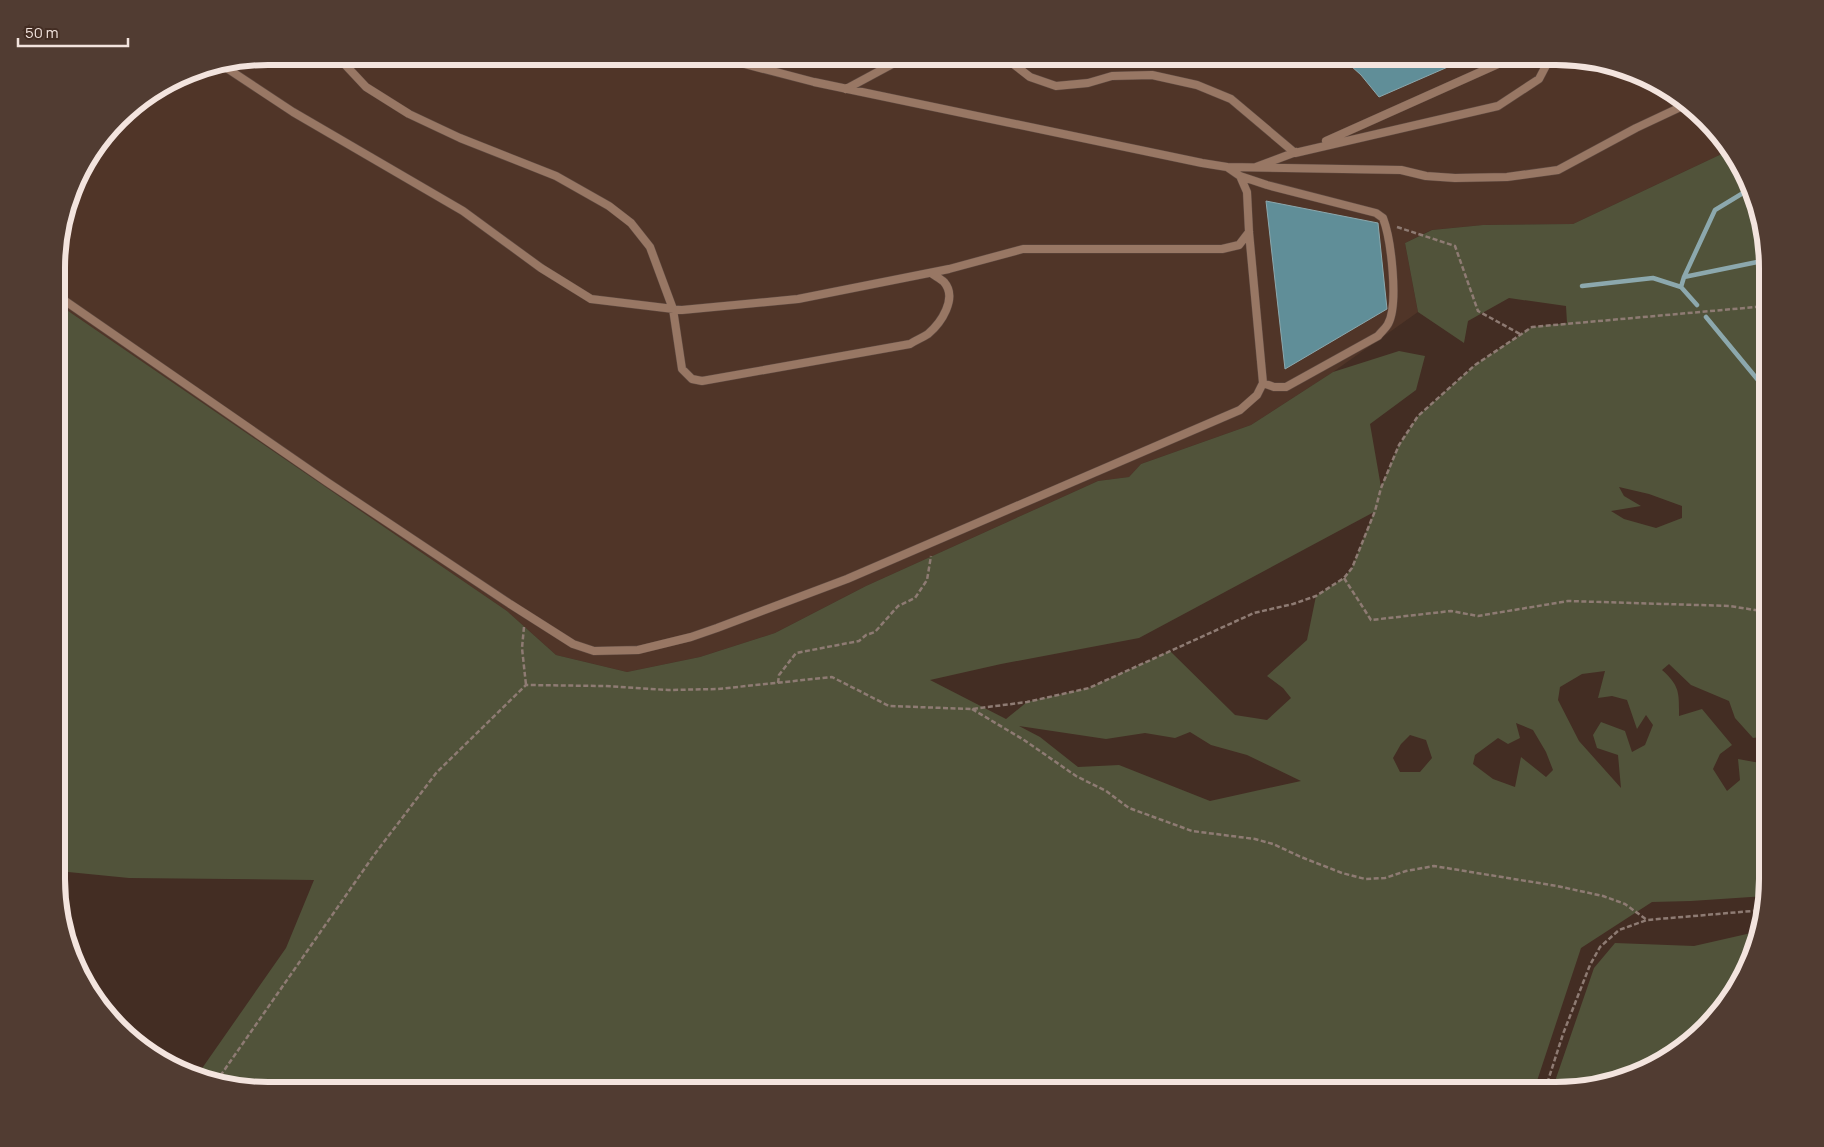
<svg xmlns="http://www.w3.org/2000/svg" width="1824" height="1147" font-family="Manrope,sans-serif">
  <rect width="100%" height="100%" fill="#432d23"/>
  <path fill="#503528" d="M268,56H1556L1624,67L1673,92L1728,151L1573,224L1483,225L1431,230L1405,243L1418,312L1333,372L1251,425L1141,464L1129,477L1098,481L866,586L775,633L700,657L627,672L556,655L507,611L58,304V241L78,174L128,109L187,72Z"/>
  <path fill="#51533a" fill-rule="evenodd" d="M1728,151L1739,162L1767,255V736L1753,738L1735,718L1729,701L1691,685L1669,664L1662,670C1680,686 1679,693 1679,716L1702,709L1732,745L1720,754L1713,769L1727,791L1740,780L1738,759L1760,763L1764,750L1767,751L1766,896L1691,901L1652,902L1581,948L1534,1090L268,1091L200,1080L196,1077L286,948L314,880L129,878L58,871V304L507,611L556,655L627,672L700,657L775,633L866,586L1098,481L1129,477L1141,464L1251,425L1333,372L1399,351L1425,356L1416,390L1370,424L1381,487L1399,445L1418,416L1475,365L1532,327L1567,323L1566,306L1509,298L1468,321L1464,343L1418,312L1405,243L1432,230L1483,225L1573,224ZM1619,487L1649,494L1682,506V518L1656,528L1624,519L1611,511L1641,506L1624,496ZM1374,512L1352,568L1344,578L1316,596L1307,640L1267,676L1283,688L1291,698L1267,720L1235,715L1170,651L1089,688L1027,702L1006,719L930,680L1001,664L1139,638ZM1605,671L1598,698L1612,696L1627,700L1637,729L1646,715L1653,725L1645,745L1632,752L1625,731L1601,722L1593,735L1597,748L1618,755L1621,788L1579,741L1558,700L1560,687L1582,674ZM1516,723L1533,730L1546,752L1553,770L1546,777L1521,757L1515,787L1493,779L1473,764L1475,755L1498,738L1508,744L1520,738ZM1019,726L1106,739L1145,733L1175,738L1190,732L1211,745L1247,755L1301,781L1210,801L1119,765L1078,767L1040,737ZM1410,735L1426,740L1432,758L1420,772H1400L1393,758L1401,744Z
    M1760,931L1757,947L1732,996L1662,1062L1569,1090H1552L1594,968L1615,943L1694,946Z"/>
  <path fill="#608e98" stroke="#8ca8ad" d="M1340,56H1473L1379,97L1361,75Z
    M1266,201L1378,223L1387,309L1285,369Z"/>
  <g fill="none" stroke-linecap="round" stroke-linejoin="round">
    <path stroke="#8ca8ad" stroke-width="4.5" d="M1684,277L1715,210L1748,190
      M1582,286L1653,278L1681,287L1684,277L1767,260
      M1681,287L1697,305
      M1706,317L1767,391"/>
    <g stroke="#5f4a41" stroke-width="9">
      <path id="service" d="M337,56L366,87L409,114L460,138L556,176L609,206L631,223L650,247L673,309L682,369L692,379L702,381L910,344C916,340 922,338 928,334C941,323 958,298 944,282C941,279 935,276 931,273
        M998,56L1012,63L1030,77L1056,86L1088,83L1112,76L1152,75L1197,85L1231,99L1295,153L1498,106L1539,79L1551,56
        M222,65L293,112L463,211L541,268L591,299L682,310L798,299L949,269L1023,249H1222L1239,245L1249,232
        M846,89L898,61L909,56
        M1326,141L1516,56
        M1227,167L1401,170L1426,176L1455,178L1507,177L1558,170L1636,128L1685,105
        M1256,167L1296,152
        M1240,176L1267,185L1376,213L1383,218C1391,239 1399,304 1388,324C1386,328 1381,332 1378,336L1286,387H1274L1263,383
        M58,296L327,482L510,604L573,644L594,651L638,650L691,637L717,628L847,579L1240,410L1257,395L1263,383L1249,232L1247,192L1240,176L1227,167L1202,163L814,82L714,56"/>
    </g>
    <path stroke="#8e7b73" stroke-width="2.5" stroke-dasharray="5 2.5" stroke-linecap="butt" d="M1397,227L1455,246L1478,311L1520,334
      M1344,578L1371,620L1451,611L1478,616L1568,601L1730,606L1767,612
      M524,627L522,648L526,685
      M778,683L779,675L796,653L859,641L866,635L875,632L898,606L915,598L927,580L931,556
      M972,709L1024,740L1076,776L1106,791L1129,808L1192,831L1255,839L1273,844L1301,857L1342,873L1365,879L1385,878L1406,871L1434,866L1557,886L1603,896L1625,904L1647,920
      M216,1082L374,855L437,772L526,685L605,686L668,690L718,689L832,677L889,706L972,709L1027,702L1089,688L1254,613L1293,604L1316,596L1344,578L1352,568L1375,511L1381,488L1399,445L1418,416L1475,365L1532,327L1767,306
      M1545,1090L1563,1034L1590,965L1600,947L1619,930L1647,920L1764,910"/>
    <use href="#service" stroke="#987764" stroke-width="8"/>
  </g>
  <path d="M0 0H1824V1147H0ZM268 65H1556A203 203 0 0 1 1759 268V879A203 203 0 0 1 1556 1082H268A203 203 0 0 1 65 879V268A203 203 0 0 1 268 65Z" fill="#513c32" fill-rule="evenodd"/>
  <path fill="none" stroke="#f3e4de" stroke-width="6" d="M268 65H1556A203 203 0 0 1 1759 268V879A203 203 0 0 1 1556 1082H268A203 203 0 0 1 65 879V268A203 203 0 0 1 268 65Z"/>
  <path d="M18 38v8h110v-8" fill="none" stroke="#f3e4de" stroke-width="2.5"/>
  <text x="25" y="38" font-size="15" fill="#f3e4de" stroke="#432d23" stroke-width="4" paint-order="stroke">50 m</text>
</svg>
